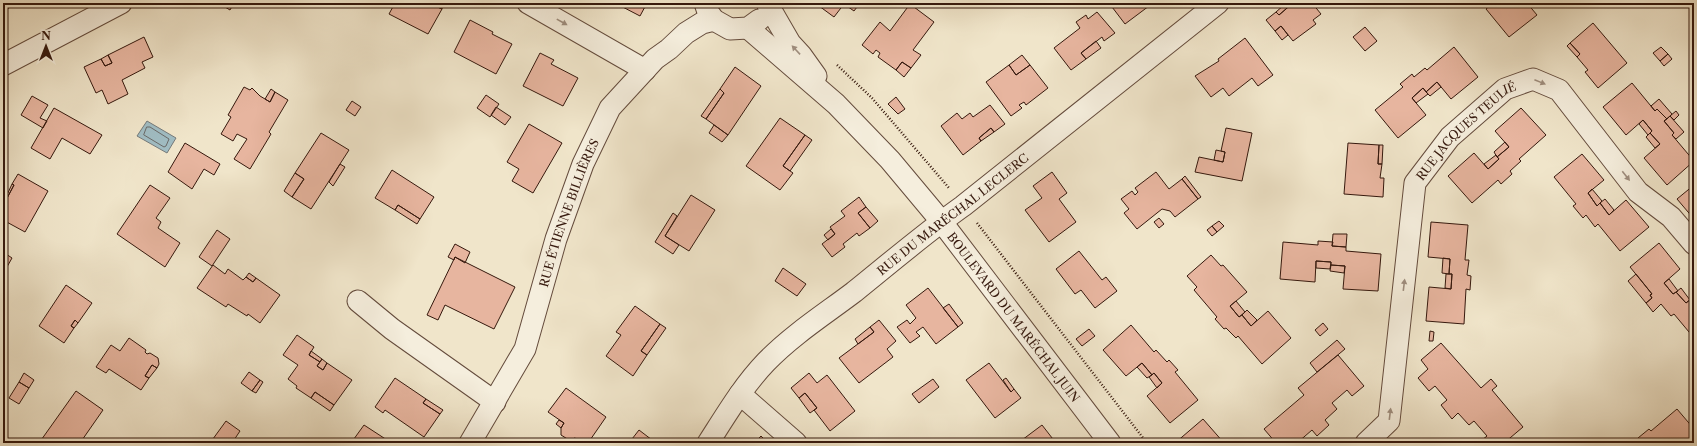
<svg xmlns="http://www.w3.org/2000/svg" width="1697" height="446" font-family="'Libre Caslon Text',serif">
  <rect width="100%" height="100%" fill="#f0e5ca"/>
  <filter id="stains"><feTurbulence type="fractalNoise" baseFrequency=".005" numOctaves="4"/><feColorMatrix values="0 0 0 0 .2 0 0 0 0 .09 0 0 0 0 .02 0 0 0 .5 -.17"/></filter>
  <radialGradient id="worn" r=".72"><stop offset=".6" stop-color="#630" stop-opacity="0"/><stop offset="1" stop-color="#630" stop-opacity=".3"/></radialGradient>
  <path fill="#a0bcc2" stroke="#757a7a" d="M147,121L176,138L167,153L137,136Z"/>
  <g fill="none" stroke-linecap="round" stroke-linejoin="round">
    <path stroke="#6a6a68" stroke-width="1" d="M147,127H150L169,139L166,146L164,147L144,135Z"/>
  </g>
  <path fill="#e7b59f" stroke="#35180d" d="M3,3H18L3,11Z
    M227,3H234L230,10L225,7Z
    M395,3H429L442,9L428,34L389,14Z
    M429,3H444L442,9Z
    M615,3H647L640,16Z
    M815,3H860L854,11L844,4L834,17Z
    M1109,3H1153L1125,24Z
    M1293,3H1312L1321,14L1313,20L1316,24L1293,41L1281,26L1275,31L1266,20L1276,12L1279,15Z
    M1493,3H1527L1537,15L1509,37L1486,9Z
    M1687,3H1694V13Z
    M910,4L934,22L913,50L921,55L911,68L902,62L896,70L878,57L880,53L876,50L873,54L862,45L880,22L890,31Z
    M1284,5L1287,8L1279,15L1276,12Z
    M1097,12L1115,33L1104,41L1102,37L1081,53L1086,59L1071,70L1054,48L1080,28L1076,22L1086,15L1088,19Z
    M470,20L493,32L492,34L512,44L496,74L454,52Z
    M1593,23L1627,63L1598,88L1585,72L1588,70L1577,57L1580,54L1570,43Z
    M1281,26L1288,35L1282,40L1275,31Z
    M1365,27L1377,41L1365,51L1353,37Z
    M144,37L153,57L142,62L145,68L122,80L128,94L108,104L102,90L96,93L84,67L101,59L105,66L112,63L108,55Z
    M1245,38L1273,75L1258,86L1252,78L1229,96L1223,88L1211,97L1195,76L1219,61L1218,59Z
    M1096,41L1101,48L1086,59L1081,53Z
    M1570,43L1580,54L1577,57L1567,46Z
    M1454,47L1478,77L1451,99L1437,82L1426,92L1423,88L1412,98L1426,115L1398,138L1375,110L1403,87L1400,84L1412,74L1414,77L1425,68L1427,70Z
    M1661,47L1668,54L1660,61L1653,53Z
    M540,53L554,60L551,64L578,78L563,106L523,86Z
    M1668,54L1672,59L1664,66L1660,61Z
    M108,55L112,63L105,66L101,59Z
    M1022,55L1030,65L1016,75L1009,65Z
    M902,62L911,68L904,77L896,70Z
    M1009,65L1016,75L1030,65L1048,88L1026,105L1024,102L1019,105L1022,108L1011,116L986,82Z
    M735,67L761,86L728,135L706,119L724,93L720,89Z
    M1437,82L1441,87L1430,96L1426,92Z
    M1632,83L1655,111L1657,109L1667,119L1664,121L1674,133L1672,135L1694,161L1667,185L1644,158L1660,144L1650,133L1652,131L1643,120L1626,135L1603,107Z
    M244,87L250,90L252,88L260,96L270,102L275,92L288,100L269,132L271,134L250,169L234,159L247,139L237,134L233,141L221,134L231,117L228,115Z
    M1423,88L1428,94L1416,103L1412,98Z
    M271,89L275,92L270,102L265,99Z
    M720,89L724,93L706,119L701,116Z
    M486,95L499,104L490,117L477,108Z
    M32,96L48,105L40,118L47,121L43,128L21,115Z
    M896,97L905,109L898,114L888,104Z
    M1659,99L1672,114L1667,119L1657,109L1655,111L1651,106Z
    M352,101L361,107L355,116L346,110Z
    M990,105L1005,124L994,132L991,128L979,138L981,141L963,155L941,126L957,113L962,119L970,113L973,117Z
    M496,107L511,117L505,125L491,115Z
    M54,108L102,135L90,154L62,138L50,159L31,148Z
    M1521,108L1546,135L1519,159L1521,161L1510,171L1512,174L1501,184L1498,180L1472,203L1448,176L1474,153L1488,169L1499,159L1497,157L1509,147L1495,131Z
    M1676,111L1679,115L1674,120L1670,116Z
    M1670,116L1684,132L1676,139L1672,135L1674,133L1664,121Z
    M780,118L805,135L783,166L793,173L780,190L746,166Z
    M1643,120L1652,131L1648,135L1639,124Z
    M529,124L562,143L533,193L512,181L519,169L507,162Z
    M714,125L728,135L722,142L709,133Z
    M991,128L994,132L981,141L979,138Z
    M1226,128L1252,133L1242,181L1195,172L1199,157L1223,162L1225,152L1221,151Z
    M321,133L349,150L311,209L292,197L304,179L295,173Z
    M1650,133L1660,144L1655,148L1646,137Z
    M805,135L812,140L790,171L783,166Z
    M1505,142L1509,147L1497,157L1494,152Z
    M185,143L220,164L214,175L204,169L192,189L168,172Z
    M1348,143L1379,145L1378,164H1382L1380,178H1384L1383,197L1344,194Z
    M1379,145H1383L1382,164H1378Z
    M1216,150L1225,152L1223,162L1214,160Z
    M1582,154L1604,180L1588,193L1597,206L1600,203L1609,215L1626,200L1649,227L1620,251L1598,224L1595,227L1586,215L1583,218L1573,206L1576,204L1554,177Z
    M1496,155L1499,159L1488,169L1484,164Z
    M340,164L345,167L333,186L329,182Z
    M392,170L434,197L420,219L398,205L395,210L375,198Z
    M1052,172L1067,193L1059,199L1076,222L1049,242L1025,210L1042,198L1033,186Z
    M1156,172L1169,189L1182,179L1198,199L1175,217L1170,211L1162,209L1137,229L1124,213L1129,209L1121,199L1132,191L1135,195L1138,192L1135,188Z
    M295,173L304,179L292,197L284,191Z
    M18,174L48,191L25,232L3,220V206L14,185L12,184Z
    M1185,176L1201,197L1198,199L1182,179Z
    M12,184L14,185L7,198L6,197Z
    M150,185L170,198L156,218L161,222L158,228L180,243L165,267L117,234Z
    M1694,185V219L1677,199Z
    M1592,189L1602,201L1597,206L1588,193Z
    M691,195L715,210L689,251L665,236Z
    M859,197L866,207L858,213L870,228L859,236L857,233L843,244L845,247L832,257L822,244L835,234L830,227L845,216L841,211Z
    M1605,199L1614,210L1609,215L1600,203Z
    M398,205L420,219L417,224L395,210Z
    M866,207L878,221L870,228L858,213Z
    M673,213L677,216L665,236L679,245L673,254L655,242Z
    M1159,218L1164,224L1159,228L1154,222Z
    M1219,221L1224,226L1217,232L1212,226Z
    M1431,222L1468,225L1465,260H1469L1467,275L1471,276L1470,290L1466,289L1464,324L1426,321L1429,287L1451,289L1452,274H1449L1450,259L1428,257Z
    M1212,226L1217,232L1212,236L1207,230Z
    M831,229L835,234L828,240L824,235Z
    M217,230L230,239L212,266L199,257Z
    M1333,234H1347L1346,247L1332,246Z
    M1318,241L1333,242L1332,246L1346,247V251L1381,254L1378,291L1343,289L1345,266L1331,265V262L1316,261L1315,282L1280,279L1283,242L1318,245Z
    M1659,243L1680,269L1664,283L1673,294L1676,292L1686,303L1694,296V338L1674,314L1671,316L1661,304L1653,312L1646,303L1652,298L1650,295L1652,294L1630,267Z
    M455,244L470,252L465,263L455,257L454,260L448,257Z
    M1079,251L1102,280L1106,277L1117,291L1095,308L1081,290L1075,294L1056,269Z
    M3,252L12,258L3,274Z
    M1211,255L1221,266L1223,265L1247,292L1230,306L1239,317L1242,315L1251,326L1268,311L1291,338L1262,364L1238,336L1236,338L1226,328L1224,329L1215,319L1217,317L1194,290L1197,287L1187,276Z
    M455,257L515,287L494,329L445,305L438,320L427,315Z
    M1443,258L1450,259L1449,274L1442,273Z
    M1316,261L1331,262L1330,269L1316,268Z
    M213,265L225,274L228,269L243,280L246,277L253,282L256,278L280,295L260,323L248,314L247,316L228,304L226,307L197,288Z
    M1331,265L1345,266L1344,273L1330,271Z
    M783,268L806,284L797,296L775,281Z
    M249,273L256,278L253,282L246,277Z
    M1446,274H1452L1451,289L1445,288Z
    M1636,274L1652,294L1650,295L1652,298L1646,303L1628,281Z
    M1669,279L1678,291L1673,294L1664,283Z
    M66,285L92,303L78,323L75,320L71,326L74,328L64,343L39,326Z
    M928,288L958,327L936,344L923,327L916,332L920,336L910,343L897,327L907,320L910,324L916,318L906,305Z
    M1681,288L1690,300L1686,303L1676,292Z
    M1236,301L1245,312L1239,317L1230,306Z
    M949,304L963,323L958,327L943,308Z
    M635,306L660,324L641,351L647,355L633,376L606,356L621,335L616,332Z
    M1247,310L1257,320L1251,326L1242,315Z
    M75,320L78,323L74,328L71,326Z
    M879,320L896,341L887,349L893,357L859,383L839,358L874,332L870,327Z
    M1323,323L1328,329L1320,336L1315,330Z
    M660,324L666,328L647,355L641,351Z
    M1131,325L1154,352L1156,350L1167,362L1169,360L1178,370L1175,372L1198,400L1170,423L1147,396L1162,383L1154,373L1152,375L1142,363L1126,376L1103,350Z
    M870,327L874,332L858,344L855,339Z
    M1089,329L1095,336L1082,346L1076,339Z
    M1430,331L1434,332L1433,341H1429Z
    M297,335L314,347L309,355L320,362L317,366L323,370L327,363L352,380L334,405L315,392L311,398L296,388L297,386L288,379L298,365L283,355Z
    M129,338L146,350L145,352L147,354L150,353L158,358L159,364L157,368L152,365L145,376L149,378L141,390L109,369L106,373L96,367L111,345L120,351Z
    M1337,340L1345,349L1317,372L1310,363Z
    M1441,343L1481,388L1491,379L1497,386L1492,390L1523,427L1504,443H1484L1482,440L1487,436L1474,421L1469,425L1458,413L1452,419L1441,405L1447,400L1435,386L1429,391L1418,378L1428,369L1421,360Z
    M311,351L322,359L320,362L309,355Z
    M1338,355L1364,386L1352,396L1347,390L1332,403L1337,409L1325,420L1329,425L1317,436L1312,430L1297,443H1276L1264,429L1304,395L1298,388Z
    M322,359L327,363L323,370L317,366Z
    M989,363L1011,392L1014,389L1021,398L995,418L966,380Z
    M1142,363L1152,375L1147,378L1137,367Z
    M152,365L157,368L149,378L145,376Z
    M249,372L260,380L252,391L241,383Z
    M24,373L34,380L29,388L19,382Z
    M809,373L817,383L827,375L855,411L830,431L814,410L817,408L805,393L799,398L791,388Z
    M1154,373L1162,383L1157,388L1149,377Z
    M395,378L426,399L423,403L440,414L424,437L385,410L383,413L375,407Z
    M1006,378L1014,389L1011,392L1003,380Z
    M933,379L939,387L919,403L912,394Z
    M260,380L263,382L256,393L252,391Z
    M19,382L29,388L19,404L9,398Z
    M566,388L606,417L588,443H582L575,438L569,440L561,435V428L564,423L548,412Z
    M76,391L103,410L80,443L75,442L74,443H39Z
    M315,392L334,405L330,411L311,398Z
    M805,393L817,408L810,413L799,398Z
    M426,399L443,410L440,414L423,403Z
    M1677,409L1694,429V443H1637L1640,441L1638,438L1649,429L1651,431Z
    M1203,419L1224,443H1175Z
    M559,420L564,423L561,428L556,424Z
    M226,421L240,431L232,443H210Z
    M364,425L387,440L385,443H351Z
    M1042,425L1056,443H1018Z
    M639,430L656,443H638L632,439Z
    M761,436L768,443H754Z"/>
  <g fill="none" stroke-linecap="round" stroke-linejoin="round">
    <g stroke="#644b3c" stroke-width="23">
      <g id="street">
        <path d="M528,3L645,70"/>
        <path d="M705,3L708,12L714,20L730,29L748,28L759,20"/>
        <path d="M768,5L790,43L801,55L816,76"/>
        <path id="s1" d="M748,28L836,104L890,160L941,221L1110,443"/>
        <path d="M3,65L121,3"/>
        <path d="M358,301L392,329L495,402"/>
        <path d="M740,394L796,443"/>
        <path id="s2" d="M470,443L525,349L556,239L583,164L610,108L655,59L669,49L686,33L702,23L714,20"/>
        <path id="s3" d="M708,443C726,415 743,386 766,362C792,335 825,314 854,292C890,263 925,233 963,206L1218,3"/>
        <path id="s4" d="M1366,443L1389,421L1415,183L1450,137L1505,89L1533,79L1559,90L1638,192L1671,217L1694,244"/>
      </g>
    </g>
    <path stroke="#35180d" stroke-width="2.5" stroke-dasharray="1 2" stroke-linecap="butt" d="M837,65L872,98L949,188
      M977,223L1147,443"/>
    <use href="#street" stroke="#f5eedd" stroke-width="21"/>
  </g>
  <defs><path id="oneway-solid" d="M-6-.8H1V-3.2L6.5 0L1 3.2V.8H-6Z"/></defs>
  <g fill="#9f8e7f">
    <use href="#oneway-solid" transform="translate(562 22) rotate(29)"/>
    <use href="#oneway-solid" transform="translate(796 50) rotate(-133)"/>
    <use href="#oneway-solid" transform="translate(1540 82) rotate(22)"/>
    <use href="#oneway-solid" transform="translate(1626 176) rotate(52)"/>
    <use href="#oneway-solid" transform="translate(1404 285) rotate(-83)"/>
    <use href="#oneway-solid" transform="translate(1390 414) rotate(-83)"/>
  </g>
  <g text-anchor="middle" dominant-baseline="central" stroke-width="4" stroke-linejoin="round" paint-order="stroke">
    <g font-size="12" fill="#35180d" stroke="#f5eedd">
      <text stroke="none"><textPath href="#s4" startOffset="345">RUE JACQUES TEULIÉ</textPath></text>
      <text stroke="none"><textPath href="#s2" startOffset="252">RUE ÉTIENNE BILLIÈRES</textPath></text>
      <text stroke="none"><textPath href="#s3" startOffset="338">RUE DU MARÉCHAL LECLERC</textPath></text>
      <text stroke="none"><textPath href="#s1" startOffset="394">BOULEVARD DU MARÉCHAL JUIN</textPath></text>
    </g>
  </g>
  <rect width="1697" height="446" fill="none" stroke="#f0e5ca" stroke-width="16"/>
  <rect x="4" y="4" width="1689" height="438" fill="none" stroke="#35180d" stroke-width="2"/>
  <rect x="8" y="8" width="1681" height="430" fill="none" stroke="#35180d"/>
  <g transform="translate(46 46)" stroke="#f5eedd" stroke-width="3" paint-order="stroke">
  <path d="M0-3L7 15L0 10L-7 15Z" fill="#35180d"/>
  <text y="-6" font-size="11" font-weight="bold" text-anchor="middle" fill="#35180d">N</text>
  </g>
  <rect width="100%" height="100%" filter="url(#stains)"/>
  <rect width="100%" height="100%" fill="url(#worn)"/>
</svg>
